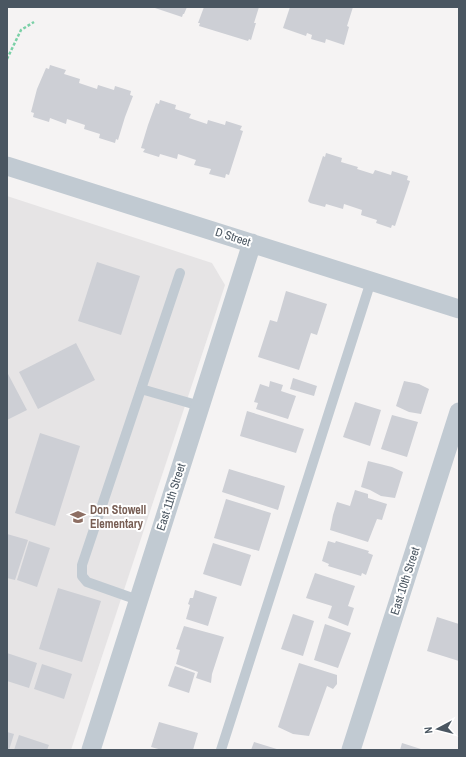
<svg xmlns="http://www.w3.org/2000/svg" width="466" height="757" font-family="'Archivo Narrow',sans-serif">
  <rect width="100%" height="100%" fill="#f5f3f3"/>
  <path fill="#e6e4e5" d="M7,196L212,263L225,285L71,750H7Z"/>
  <path fill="#cdcfd5" d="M152,7H187L184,14H183L182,17Z
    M204,7H259L254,23H256L251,40L249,39L248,41L199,26L200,23H198Z
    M290,7H353L347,26L349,27L344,45L326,39L325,43L311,39L312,35L307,33L306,36L283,28Z
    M50,65L66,70L64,74L80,79L79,83L97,89L98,85L114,90L115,86L131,91L130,95L133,96L125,117L118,140L116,139L115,143L99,138L100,134L84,129L85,125L67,119L66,124L50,118L49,122L33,117L34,113L31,112L37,89L46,68L49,69Z
    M160,100L176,105L175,109L191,114L189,118L207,124L208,120L225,125L226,121L242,126L240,130L243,131L229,175L226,174L225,178L209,174L211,169L194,165L196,160L178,154L177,159L160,154L159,157L143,152L145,149L141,148L148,125L156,103L159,104Z
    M326,153L342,158L341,162L358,167L357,169L373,174L375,170L391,175L392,171L408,176L407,180L410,181L395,226L392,225L391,228L376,223L377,220L361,215L362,210L344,204L343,209L326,204L325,207L310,203L308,201L323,156L325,157Z
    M97,262L140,276L121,335L78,321Z
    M286,291L327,304L317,335L311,333L299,370L258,357L270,320L277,322Z
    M76,343L95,380L38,409L19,372Z
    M7,372L27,410L7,420Z
    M293,378L317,386L314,396L290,389Z
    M270,381L283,385L281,391L296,396L288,419L256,409L258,403L254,402L260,384L269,387Z
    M404,381L419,384L429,389L421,414L409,412L396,406Z
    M355,402L381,410L370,446L343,437Z
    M247,411L304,429L296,453L240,436Z
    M392,415L418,422L407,457L381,449Z
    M40,433L80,446L55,526L15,513Z
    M368,461L392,467L403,472L395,498L381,496L370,490L361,487Z
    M229,469L285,486L278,510L222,492Z
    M355,490L368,494V498L387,504L382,520L377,519L368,542L330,530L333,515L337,502L350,506Z
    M226,499L271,513L259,551L214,538Z
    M7,534L28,540L15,580L7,578Z
    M29,541L50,548L37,587L17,580Z
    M328,541L335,543L336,541L369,551L368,553L373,555L366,575L362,573L361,576L328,566L329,564L322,561Z
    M213,543L251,555L241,586L203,574Z
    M315,573L355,586L348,606L354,608L348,626L328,618L332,606L306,598Z
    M58,588L101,601L82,662L39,649Z
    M195,590L217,597L208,626L186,619L190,605L188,604L190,598H193Z
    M293,614L314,621L303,656L281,649Z
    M437,617L459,624V661L427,651Z
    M325,624L351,633L338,668L314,660Z
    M184,626L224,637L212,674L211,683L196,678L198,672L176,664L180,650L176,649Z
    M7,653L37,663L29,688L7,681Z
    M299,663L337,675V684L333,689L327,686L309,736L293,734L278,727Z
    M42,664L72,674L64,699L34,689Z
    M175,666L195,673L189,693L168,686Z
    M159,722L198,733L193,750H162L151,747Z
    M7,732L14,734L9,750H7Z
    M19,735L49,745L47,750H14Z
    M254,742L280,750H251Z
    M402,743L424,750H400Z"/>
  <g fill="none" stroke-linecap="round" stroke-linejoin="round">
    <path stroke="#7ad0a6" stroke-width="2.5" stroke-dasharray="3 2" stroke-linecap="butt" d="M7,59L21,30L34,22"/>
    <path stroke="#c1cad2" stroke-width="10" d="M141,389L200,406
      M138,600L87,582L82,576V565L180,273
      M221,750L371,281"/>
    <path stroke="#c1cad2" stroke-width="19" d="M7,166L459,309
      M91,750L252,243
      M351,750L459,412"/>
  </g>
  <defs>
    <g id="school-bare" transform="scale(1.2)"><path d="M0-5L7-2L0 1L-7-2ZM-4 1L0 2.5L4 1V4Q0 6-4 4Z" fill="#8d6e63" stroke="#fff" stroke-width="2.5" paint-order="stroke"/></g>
  </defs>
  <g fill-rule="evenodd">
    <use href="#school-bare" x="78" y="517"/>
  </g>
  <g text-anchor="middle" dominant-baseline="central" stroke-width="4" stroke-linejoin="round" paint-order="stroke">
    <g font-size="12" fill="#4a5661" stroke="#fff">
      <text transform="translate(233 237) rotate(18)">D Street</text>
      <text transform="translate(171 497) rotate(-72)">East 11th Street</text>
      <text transform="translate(405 581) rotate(-72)">East 10th Street</text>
    </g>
    <g font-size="12" font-weight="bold" fill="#785e54" stroke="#fff" text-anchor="start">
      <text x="90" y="510">Don Stowell<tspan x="90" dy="14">Elementary</tspan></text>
    </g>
  </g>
  <rect width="466" height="757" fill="none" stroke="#4a5661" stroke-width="16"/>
  <g transform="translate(438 729) rotate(263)" stroke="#ffffff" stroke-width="3" paint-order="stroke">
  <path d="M0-3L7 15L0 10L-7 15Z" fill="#4a5661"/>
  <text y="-6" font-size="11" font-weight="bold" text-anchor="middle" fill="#4a5661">N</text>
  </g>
</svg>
